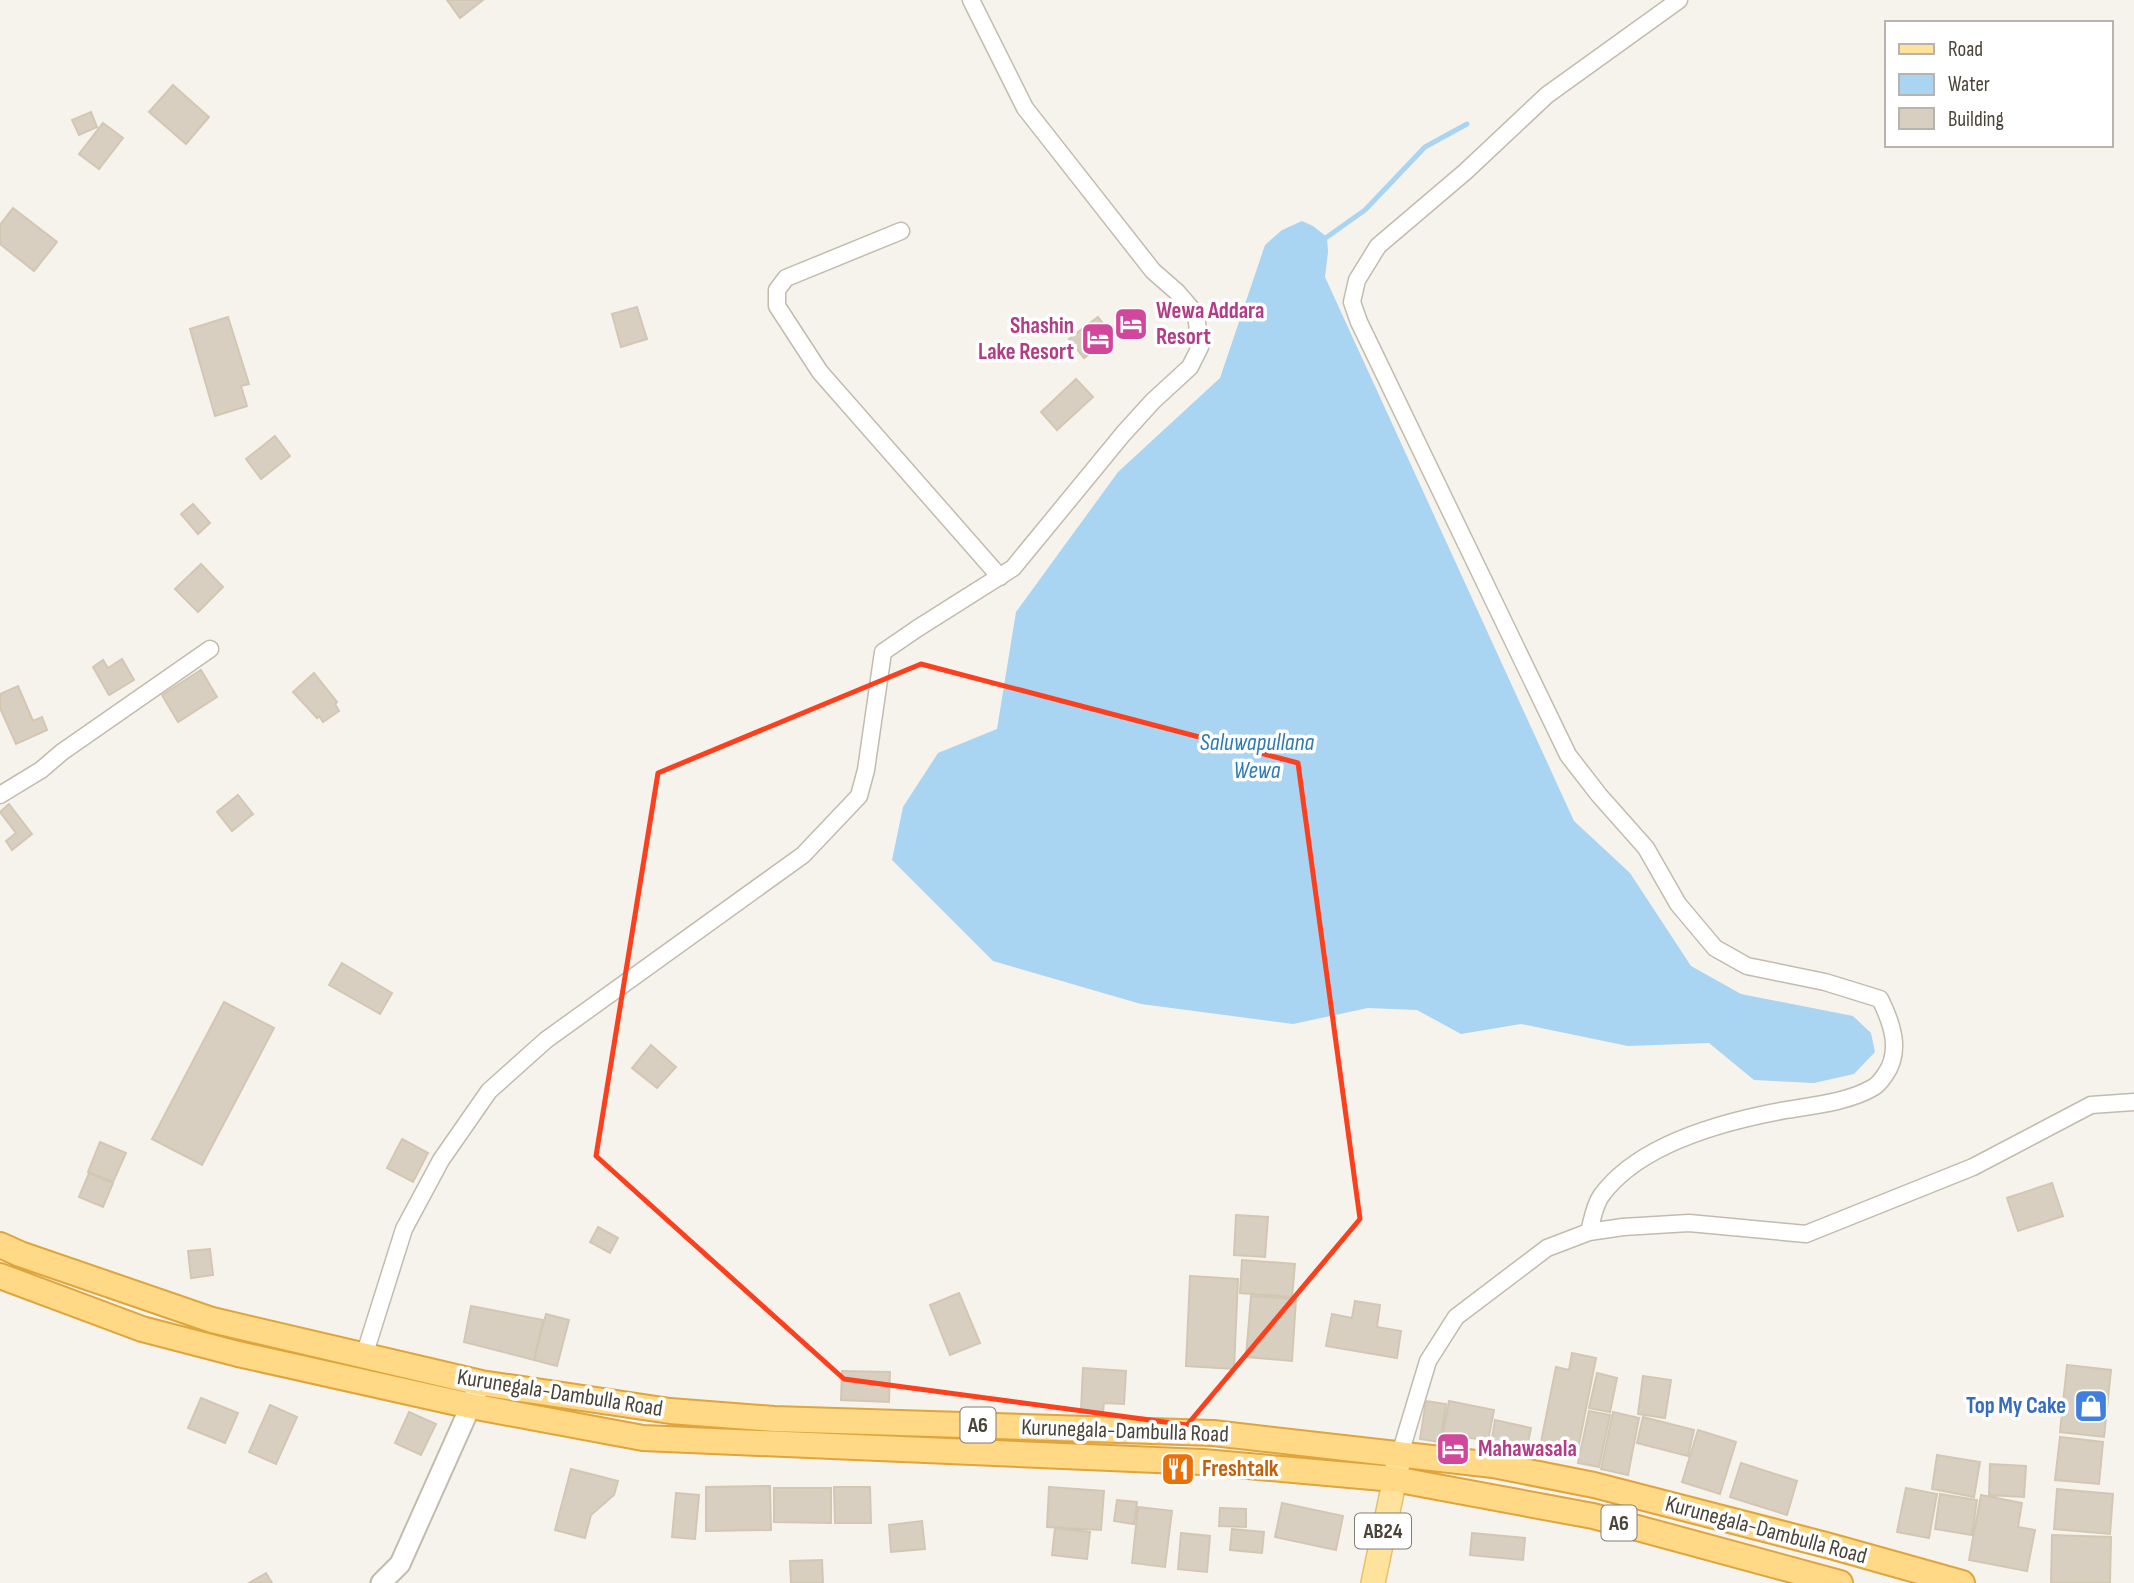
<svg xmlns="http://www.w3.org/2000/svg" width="2134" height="1583" font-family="'Sofia Sans Condensed',sans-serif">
  <rect width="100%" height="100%" fill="#f6f3ec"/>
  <path fill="#a9d4f2" d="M1302,221L1313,226L1327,237L1328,252L1325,277L1574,821L1630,873L1691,966L1741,994L1853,1016L1871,1033L1875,1052L1854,1074L1814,1083L1754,1080L1709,1043L1628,1046L1521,1024L1461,1034L1417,1010L1368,1008L1293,1024L1141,1004L993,961L892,860L903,807L938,753L997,729L1016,612L1118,472L1220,378L1265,245L1282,230Z"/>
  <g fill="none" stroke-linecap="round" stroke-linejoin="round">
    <path stroke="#a9d4f2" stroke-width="5" d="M1327,237L1365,210L1425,147L1467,124"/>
  </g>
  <path fill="#d8cfc1" stroke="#d3c7b4" stroke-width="2" d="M447,0H483L460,18Z
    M173,85L209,117L186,144L149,112Z
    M91,112L97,127L79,135L72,120Z
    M103,123L123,138L99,169L79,154Z
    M13,208L57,242L34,271L0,244V225Z
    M637,307L647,339L621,347L612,314Z
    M228,317L249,384L241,386L247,406L215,416L190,329Z
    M1098,317L1113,336L1084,358L1069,339Z
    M1076,379L1093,397L1057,430L1041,412Z
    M275,436L290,456L261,479L246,459Z
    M193,504L210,523L198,534L181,514Z
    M201,564L223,587L198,612L175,589Z
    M122,659L134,680L109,695L93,667L103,660L108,668Z
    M201,670L217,697L178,722L162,695Z
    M314,673L337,702L335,704L339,711L323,722L319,716L317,718L293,692Z
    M18,686L33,721L42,717L47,730L16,744L0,708V694Z
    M238,795L253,814L232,831L217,812Z
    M9,804L32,834L12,850L6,841L16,833L0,812Z
    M342,963L392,993L380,1014L329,985Z
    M224,1002L274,1028L202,1165L152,1139Z
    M651,1045L676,1067L657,1088L632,1068Z
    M402,1139L428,1153L413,1182L387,1168Z
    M100,1142L126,1153L113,1182L88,1172Z
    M89,1173L113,1183L103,1207L79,1197Z
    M2052,1183L2063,1216L2018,1231L2007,1198Z
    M1236,1215L1268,1217L1265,1257L1234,1255Z
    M598,1227L618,1238L610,1253L590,1242Z
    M210,1249L213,1275L191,1278L188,1251Z
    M1242,1260L1295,1264L1292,1297L1240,1293Z
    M1190,1276L1238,1279L1234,1369L1186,1366Z
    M959,1293L980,1343L950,1355L930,1305Z
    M1251,1296L1296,1299L1292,1361L1246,1357Z
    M1355,1301L1380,1305L1377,1327L1401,1331L1397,1358L1326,1346L1332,1314L1352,1318Z
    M471,1306L543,1320L534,1360L464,1342Z
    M546,1314L569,1320L557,1366L534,1360Z
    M1572,1353L1596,1358L1577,1454L1540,1447L1556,1367L1569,1370Z
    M2067,1365L2111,1370L2104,1437L2060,1432Z
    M1083,1368L1126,1371L1124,1404L1104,1403L1103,1412L1081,1410Z
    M842,1371L890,1372L889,1402L841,1400Z
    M1597,1373L1617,1378L1610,1412L1589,1408Z
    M1643,1376L1671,1380L1665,1418L1638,1414Z
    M201,1398L238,1413L225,1443L188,1428Z
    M1426,1401L1446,1404L1440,1442L1420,1439Z
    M1449,1401L1494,1410L1488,1441L1443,1433Z
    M270,1405L297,1417L276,1464L249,1452Z
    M1589,1411L1610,1415L1599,1467L1578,1463Z
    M409,1412L436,1424L421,1455L395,1443Z
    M1613,1412L1639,1418L1628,1475L1601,1469Z
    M1643,1417L1694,1430L1688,1456L1637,1443Z
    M1495,1420L1531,1428L1526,1452L1491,1445Z
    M1698,1430L1736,1442L1720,1494L1682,1482Z
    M2060,1437L2103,1442L2099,1484L2055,1480Z
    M1937,1455L1980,1462L1974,1497L1932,1489Z
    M1741,1463L1797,1481L1787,1515L1730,1497Z
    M1990,1464L2026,1466L2024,1497L1989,1495Z
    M571,1469L618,1481L614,1495L591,1515L585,1538L555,1530Z
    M770,1486L771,1530L706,1531V1487Z
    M834,1487H870L871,1523H835Z
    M1049,1487L1104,1491L1101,1530L1047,1527Z
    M774,1488H831V1523L774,1522Z
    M1906,1488L1937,1494L1929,1538L1897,1532Z
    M2057,1489L2113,1494L2110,1534L2054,1529Z
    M676,1493L699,1495L695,1539L672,1537Z
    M1940,1494L1977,1500L1972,1535L1935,1529Z
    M1981,1495L2022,1503L2018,1527L2035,1530L2027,1571L1969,1560Z
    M1117,1500L1137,1502L1134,1524L1114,1521Z
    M1282,1503L1343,1516L1336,1550L1275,1537Z
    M1138,1507L1172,1511L1165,1567L1132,1563Z
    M1220,1508L1246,1509V1527L1219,1526Z
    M922,1521L925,1549L891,1552L889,1525Z
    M1055,1528L1090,1532L1087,1559L1052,1555Z
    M1232,1529L1264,1532L1262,1553L1230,1550Z
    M1181,1533L1210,1536L1207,1572L1178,1569Z
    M1472,1533L1525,1538L1523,1560L1470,1555Z
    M2052,1535L2111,1537L2110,1583H2051Z
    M822,1560L823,1583H791L790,1561Z
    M266,1573L272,1583H249Z"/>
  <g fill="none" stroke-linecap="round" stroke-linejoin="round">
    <g stroke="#c2bbae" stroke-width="19">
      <path id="minor" d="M901,231L786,278L777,290V306L820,372L1000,577
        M0,795L41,770L62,752L210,649
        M1589,1232C1592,1221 1594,1206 1601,1196C1639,1143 1725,1121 1786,1110C1815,1105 1849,1102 1874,1087C1879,1084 1882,1079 1885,1075C1902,1051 1892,1023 1880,999L1825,982L1747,966L1715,948L1678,904L1646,848L1599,795L1568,755L1359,322L1352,302L1357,280L1378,246L1465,172L1547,95L1679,0
        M364,1356L404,1229L441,1160L489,1091L546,1040L803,855L859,796L866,770L883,652L918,628L1013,568L1123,434L1153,401L1190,367L1200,347L1196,314L1177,292L1153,271L1025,108L971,0
        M1400,1454L1428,1361L1456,1317L1547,1248L1589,1232L1623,1227L1689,1223L1806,1234L1973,1167L2091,1105L2134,1102"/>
    </g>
    <g stroke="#c2bbae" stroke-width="23">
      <path id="tertiary" d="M381,1583L400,1564L476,1394"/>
    </g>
    <g stroke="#e6c16a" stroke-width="26">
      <path id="primary" d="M1373,1583L1400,1454"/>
    </g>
    <g stroke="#e0a43c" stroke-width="28">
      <path id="trunk" d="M0,1245L20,1254L212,1320L481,1383L670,1411L774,1419L1213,1433L1493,1465L1594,1485L1830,1546L1962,1583
        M0,1276L142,1329L238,1354L471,1406L643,1438L1203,1462L1394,1479L1593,1516L1840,1583"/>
    </g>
    <use href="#minor" stroke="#fff" stroke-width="16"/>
    <use href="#tertiary" stroke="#fff" stroke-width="19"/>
    <use href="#primary" stroke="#ffe39c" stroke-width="23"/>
    <use href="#trunk" stroke="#ffd985" stroke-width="24"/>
  </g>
  <path fill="none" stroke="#fc3f1d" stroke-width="5" stroke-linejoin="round" d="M921,664L1298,763L1360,1219L1187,1425L844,1379L596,1156L658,773Z"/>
  <defs>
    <g id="hotel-square" transform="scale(1.75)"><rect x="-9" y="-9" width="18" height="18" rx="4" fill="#d1479c" stroke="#fff"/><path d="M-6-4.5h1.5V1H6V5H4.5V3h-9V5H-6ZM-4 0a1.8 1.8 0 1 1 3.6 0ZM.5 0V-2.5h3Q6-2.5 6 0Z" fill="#fff"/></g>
    <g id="shop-square" transform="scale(1.75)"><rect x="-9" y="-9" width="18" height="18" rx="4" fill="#3f7fe0" stroke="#fff"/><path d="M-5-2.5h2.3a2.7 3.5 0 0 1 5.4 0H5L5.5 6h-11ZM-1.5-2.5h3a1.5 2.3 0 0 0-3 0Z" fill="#fff"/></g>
    <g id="restaurant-square" transform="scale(1.75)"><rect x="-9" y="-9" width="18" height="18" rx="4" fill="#e8710a" stroke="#fff"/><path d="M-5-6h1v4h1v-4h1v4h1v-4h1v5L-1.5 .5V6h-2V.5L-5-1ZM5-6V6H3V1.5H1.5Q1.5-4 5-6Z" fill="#fff"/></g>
  </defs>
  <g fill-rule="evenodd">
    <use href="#hotel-square" x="1131" y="324"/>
    <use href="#hotel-square" x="1098" y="339"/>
    <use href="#shop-square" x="2091" y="1406"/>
    <use href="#hotel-square" x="1453" y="1449"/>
    <use href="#restaurant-square" x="1178" y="1469"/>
  </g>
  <g text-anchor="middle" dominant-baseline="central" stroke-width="7" stroke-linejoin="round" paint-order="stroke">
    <g fill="#fff" stroke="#817c74" stroke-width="2">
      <rect x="960.5" y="1407.5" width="35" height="35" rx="5"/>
      <rect x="1601.5" y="1505.5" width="35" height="35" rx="5"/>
      <rect x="1355" y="1513.5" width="56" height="35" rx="5"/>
    </g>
    <g font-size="21" font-weight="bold" fill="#4b4439">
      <text x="978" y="1425">A6</text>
      <text x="1619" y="1523">A6</text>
      <text x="1383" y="1531">AB24</text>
    </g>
    <g font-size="23" font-weight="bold" fill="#b23c85" stroke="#fff" text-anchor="start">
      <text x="1156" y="311">Wewa Addara<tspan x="1156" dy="26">Resort</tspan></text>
      <text x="1074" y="326" text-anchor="end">Shashin<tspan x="1074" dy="26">Lake Resort</tspan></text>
      <text x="1478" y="1449">Mahawasala</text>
    </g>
    <g font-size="23" fill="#4b4439" stroke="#fff">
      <text transform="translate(560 1393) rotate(9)">Kurunegala-Dambulla Road</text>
      <text transform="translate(1125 1431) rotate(2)">Kurunegala-Dambulla Road</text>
      <text transform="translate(1766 1530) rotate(15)">Kurunegala-Dambulla Road</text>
    </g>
    <g font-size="23" font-weight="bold" fill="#366cbe" stroke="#fff" text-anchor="end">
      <text x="2066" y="1406">Top My Cake</text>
    </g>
    <g font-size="23" font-weight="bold" fill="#c56008" stroke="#fff" text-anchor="start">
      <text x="1202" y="1469">Freshtalk</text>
    </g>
    <g font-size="24" font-style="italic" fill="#2e7ab2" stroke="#fff">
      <text x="1257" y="742">Saluwapullana<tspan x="1257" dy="28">Wewa</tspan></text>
    </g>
  </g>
  <rect x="1885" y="21" width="228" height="126" fill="#ffffff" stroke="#b7b4b0" stroke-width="2"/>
  <rect x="1899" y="44" width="35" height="10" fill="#ffe39c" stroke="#b7b4b0" stroke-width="2"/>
  <text x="1948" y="56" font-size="21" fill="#4b4439">Road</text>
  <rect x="1899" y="74" width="35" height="21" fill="#a9d4f2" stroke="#b7b4b0" stroke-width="2"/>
  <text x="1948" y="91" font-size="21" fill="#4b4439">Water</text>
  <rect x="1899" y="108" width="35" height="21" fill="#d8cfc1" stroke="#b7b4b0" stroke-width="2"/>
  <text x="1948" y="126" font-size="21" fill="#4b4439">Building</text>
</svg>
